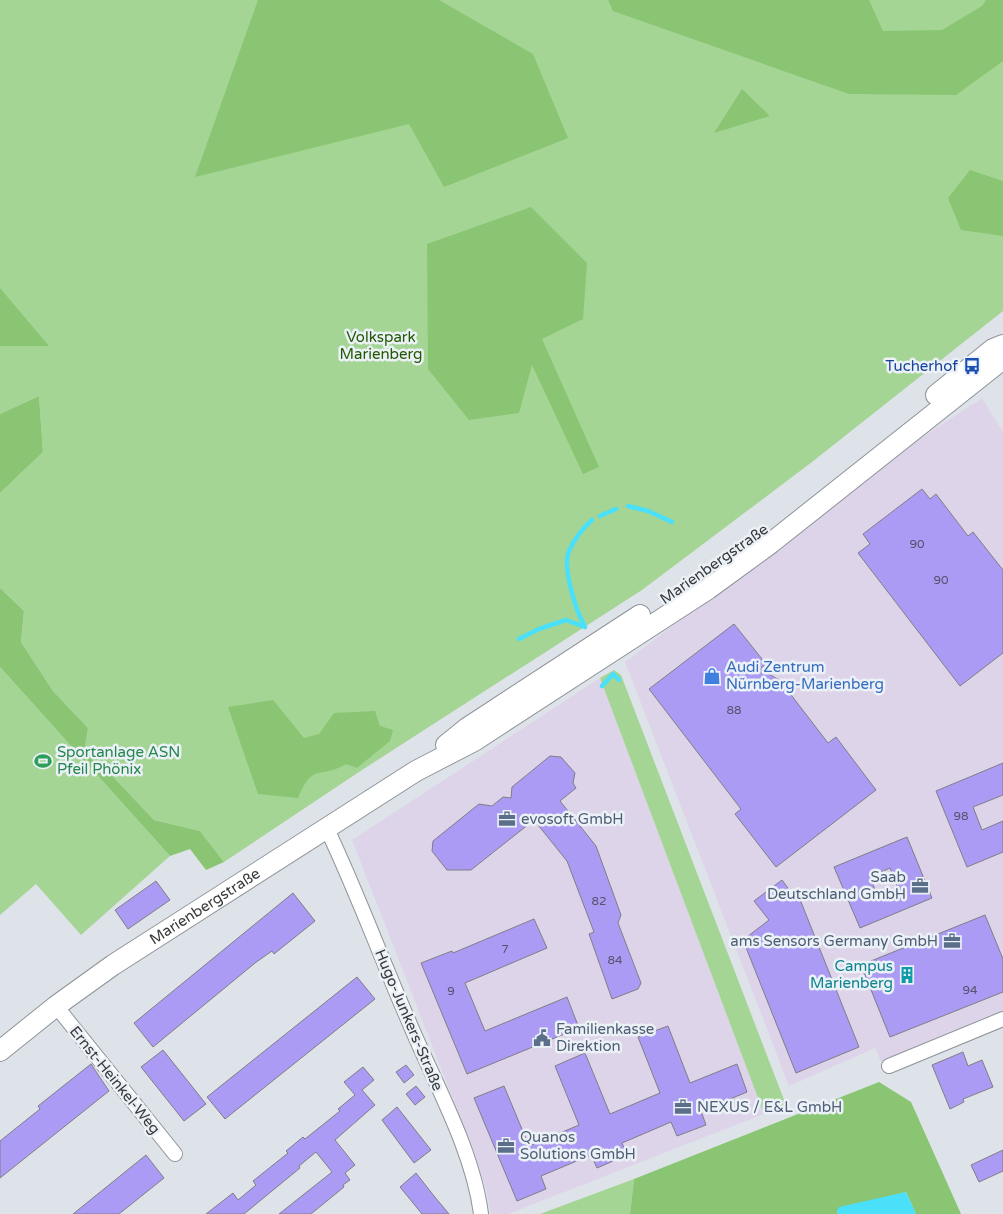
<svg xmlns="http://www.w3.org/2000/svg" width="1003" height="1214" font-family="'Varela Round',sans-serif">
  <rect width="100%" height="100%" fill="#dee3e9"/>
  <path fill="#ded4e9" d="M982,398L1003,432V1014L882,1064L875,1048L789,1086L625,662L915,442Z
    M600,678L764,1114L508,1214H491L486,1189L474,1153L352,840Z"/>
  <path fill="#a5d594" d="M0,0H1003V311L812,462L642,590L362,770L224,862L200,831L154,820L85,747L88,728L53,691L21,642L24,611L0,588V493L43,452L39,396L0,414Z
    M0,667L170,856L81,935L36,884L0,915Z
    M614,670L621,675L786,1105L764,1114L600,678Z
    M634,1179L630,1214H540Z"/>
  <path fill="#8ac573" d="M258,0H439L533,54L568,138L444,187L409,124L195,177Z
    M608,0H869L883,31L942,30L982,6L986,0H1003V61L956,95L849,94L613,11Z
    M742,89L770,116L714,133Z
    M970,170L1003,181V236L961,230L948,198Z
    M531,207L587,263L583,319L542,339L599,467L583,474L532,365L519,413L469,420L428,369L427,244Z
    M0,288L49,346H0Z
    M39,396L43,452L0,493V414Z
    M0,588L24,611L21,642L53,691L88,728L85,747L154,820L200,831L224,862L206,870L190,849L170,856L0,667Z
    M273,700L304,738L319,734L334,713L375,711L380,726L393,730L390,741L357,768L346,764C319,780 314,761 298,798L258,794L228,707Z
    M879,1082L911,1102L961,1214H916L906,1192L837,1211L838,1214H630L634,1179Z"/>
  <path fill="#4ae0f9" d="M906,1192L916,1214H838L837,1211L839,1207Z"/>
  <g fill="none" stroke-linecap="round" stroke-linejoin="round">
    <path stroke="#4ae0f9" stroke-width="4.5" d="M628,506L648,511L672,522
      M600,516L616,509
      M585,627C576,611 562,568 569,551C574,540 583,528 592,520
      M519,639L539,629L566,620L585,627
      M602,686L613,674L619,680"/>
  </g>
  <path fill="#ac9bf4" stroke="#7f7e85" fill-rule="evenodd" d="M922,489L930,499L936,494L968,536L973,532L1003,570V653L960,686L858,553L870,544L863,534Z
    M734,624L766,664L760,669L788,685L785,687L828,743L836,737L876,790L776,867L735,814L741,809L649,689Z
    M550,756L561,757L575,773L573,783L576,788L560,801L596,846L621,915L618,923L641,983L638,989L612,999L589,934L594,932L567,861L534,820L471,870H447L432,851L433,841L479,804L492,806L503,797L511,798L512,787Z
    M1003,763V795L973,807L982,830L1003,821V852L967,867L936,791Z
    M907,837L932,898L860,928L834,867ZM890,868L898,889L878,897L870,877Z
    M782,880L796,899L799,897L859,1047L796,1073L743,940L769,920L754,901Z
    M156,881L170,900L128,929L115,910Z
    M293,893L315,921L274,954L272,951L255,963L153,1047L134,1023Z
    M985,915L1003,959V992L890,1037L861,965Z
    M534,919L547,948L465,983L485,1031L567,997L579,1028L467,1074L421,963L452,951L453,953Z
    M357,977L375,999L225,1119L207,1097Z
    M668,1026L690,1083L737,1064L747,1092L701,1111L706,1125L677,1136L671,1122L622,1143L627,1155L597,1168L591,1155L541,1176L546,1189L517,1201L474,1098L504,1086L529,1146L579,1125L555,1066L585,1053L610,1114L660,1093L638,1037Z
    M163,1050L206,1104L184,1121L141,1067Z
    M963,1052L968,1066L982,1060L993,1087L963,1099L964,1102L950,1109L932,1065Z
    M91,1064L109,1091L0,1178V1141L40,1109L38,1106Z
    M406,1065L414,1075L404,1083L396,1072Z
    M363,1067L374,1080L362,1090L375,1105L335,1140L355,1165L345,1173L350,1180L343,1185L344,1187L311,1214H279L332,1172L316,1152L299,1166L300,1168L244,1214H206L233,1193L238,1200L256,1185L253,1181L288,1153L286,1151L303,1137L305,1139L340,1111L338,1109L355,1095L344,1082Z
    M416,1086L425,1097L415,1105L406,1094Z
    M397,1107L431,1150L414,1163L382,1120Z
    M1003,1150V1171L979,1182L971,1165Z
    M146,1155L164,1178L119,1214H73Z
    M416,1173L434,1196L449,1214H422L400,1187Z"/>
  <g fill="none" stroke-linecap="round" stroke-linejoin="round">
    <g stroke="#8f9499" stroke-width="16">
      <path id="street" d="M327,829C357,892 381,958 409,1022C434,1082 473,1150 481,1214
        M56,1006L175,1154
        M889,1066L1003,1019"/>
    </g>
    <g stroke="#8f9499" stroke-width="22">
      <g id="secondary">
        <path d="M936,395L993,349L1003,345"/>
        <path d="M446,745L467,728L640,615"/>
        <path id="s1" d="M0,1051L56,1006L113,965L416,771L474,741L708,589L771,543L1003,359"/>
      </g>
    </g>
    <use href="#street" stroke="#fff" stroke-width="14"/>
    <use href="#secondary" stroke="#fff" stroke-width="20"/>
  </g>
  <defs>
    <g id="bus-bare" transform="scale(1.35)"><path d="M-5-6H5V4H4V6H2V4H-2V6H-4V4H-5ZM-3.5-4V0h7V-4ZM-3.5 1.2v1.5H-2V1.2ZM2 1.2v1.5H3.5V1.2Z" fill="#1a4fb4" stroke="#ebf1f7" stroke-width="2.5" paint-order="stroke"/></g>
    <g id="shop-bare" transform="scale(1.35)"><path d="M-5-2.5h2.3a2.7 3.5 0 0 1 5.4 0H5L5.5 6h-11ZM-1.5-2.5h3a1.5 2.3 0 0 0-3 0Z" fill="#3f7fe0" stroke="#ebf1f7" stroke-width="2.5" paint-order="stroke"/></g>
    <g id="stadium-bare" transform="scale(1.35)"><path d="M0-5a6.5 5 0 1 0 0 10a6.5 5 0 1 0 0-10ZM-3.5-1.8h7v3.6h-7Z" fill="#2e9e5b" stroke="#ebf1f7" stroke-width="2.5" paint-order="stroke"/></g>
    <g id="office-bare" transform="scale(1.35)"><path d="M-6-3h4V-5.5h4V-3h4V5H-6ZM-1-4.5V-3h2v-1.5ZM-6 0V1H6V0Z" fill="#5c6f8a" stroke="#ebf1f7" stroke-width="2.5" paint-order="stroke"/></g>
    <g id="building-bare" transform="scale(1.35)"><path d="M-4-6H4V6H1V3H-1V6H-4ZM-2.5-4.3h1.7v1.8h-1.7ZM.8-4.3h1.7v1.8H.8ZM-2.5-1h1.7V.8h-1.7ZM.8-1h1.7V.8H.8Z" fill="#0f9aa8" stroke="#ebf1f7" stroke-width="2.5" paint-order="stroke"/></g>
    <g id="civic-bare" transform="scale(1.35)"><path d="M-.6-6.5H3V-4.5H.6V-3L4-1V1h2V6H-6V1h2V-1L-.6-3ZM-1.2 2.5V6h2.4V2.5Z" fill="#5c6f8a" stroke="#ebf1f7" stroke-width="2.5" paint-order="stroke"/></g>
  </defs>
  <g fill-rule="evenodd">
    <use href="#bus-bare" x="972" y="366"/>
    <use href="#shop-bare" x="712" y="676"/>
    <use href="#stadium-bare" x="43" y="761"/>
    <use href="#office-bare" x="507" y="819"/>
    <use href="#office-bare" x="920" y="886"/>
    <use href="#office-bare" x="952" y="941"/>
    <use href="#building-bare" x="907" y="975"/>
    <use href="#civic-bare" x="542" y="1038"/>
    <use href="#office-bare" x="683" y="1107"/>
    <use href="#office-bare" x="506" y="1146"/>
  </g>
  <g text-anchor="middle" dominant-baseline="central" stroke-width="5" stroke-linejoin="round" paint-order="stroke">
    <g font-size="12" fill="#55526a">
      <text x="917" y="544">90</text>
      <text x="941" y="580">90</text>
      <text x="734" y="710">88</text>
      <text x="961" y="816">98</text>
      <text x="599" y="901">82</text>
      <text x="505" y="949">7</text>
      <text x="615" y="960">84</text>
      <text x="970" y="990">94</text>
      <text x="451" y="991">9</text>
    </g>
    <g font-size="15" fill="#225900" stroke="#ebf1f7">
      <text x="381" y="337">Volkspark<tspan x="381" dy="17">Marienberg</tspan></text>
    </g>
    <g font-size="15" fill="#164399" stroke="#ebf1f7" text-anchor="end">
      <text x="958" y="366">Tucherhof</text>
    </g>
    <g font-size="15" fill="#383a3c" stroke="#ebf1f7">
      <text transform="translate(714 564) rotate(-35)">Marienbergstraße</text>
      <text stroke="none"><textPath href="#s1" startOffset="251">Marienbergstraße</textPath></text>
      <text transform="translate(409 1020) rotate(67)">Hugo-Junkers-Straße</text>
      <text transform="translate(115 1080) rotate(51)">Ernst-Heinkel-Weg</text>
    </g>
    <g font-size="15" fill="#366cbe" stroke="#ebf1f7" text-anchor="start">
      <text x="726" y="667">Audi Zentrum<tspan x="726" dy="17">Nürnberg-Marienberg</tspan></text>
    </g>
    <g font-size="15" fill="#27864d" stroke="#ebf1f7" text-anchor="start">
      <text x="57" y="752">Sportanlage ASN<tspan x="57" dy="17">Pfeil Phönix</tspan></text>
    </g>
    <g font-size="15" fill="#4e5e75" stroke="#ebf1f7" text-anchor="start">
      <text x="521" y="819">evosoft GmbH</text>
      <text x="906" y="877" text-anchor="end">Saab<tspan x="906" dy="17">Deutschland GmbH</tspan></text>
      <text x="938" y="941" text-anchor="end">ams Sensors Germany GmbH</text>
      <text x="556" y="1029">Familienkasse<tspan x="556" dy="17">Direktion</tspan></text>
      <text x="697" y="1107">NEXUS / E&amp;L GmbH</text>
      <text x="520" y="1137">Quanos<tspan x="520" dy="17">Solutions GmbH</tspan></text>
    </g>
    <g font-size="15" fill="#0d838f" stroke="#ebf1f7" text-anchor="end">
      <text x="893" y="966">Campus<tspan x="893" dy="17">Marienberg</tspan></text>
    </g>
  </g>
</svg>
